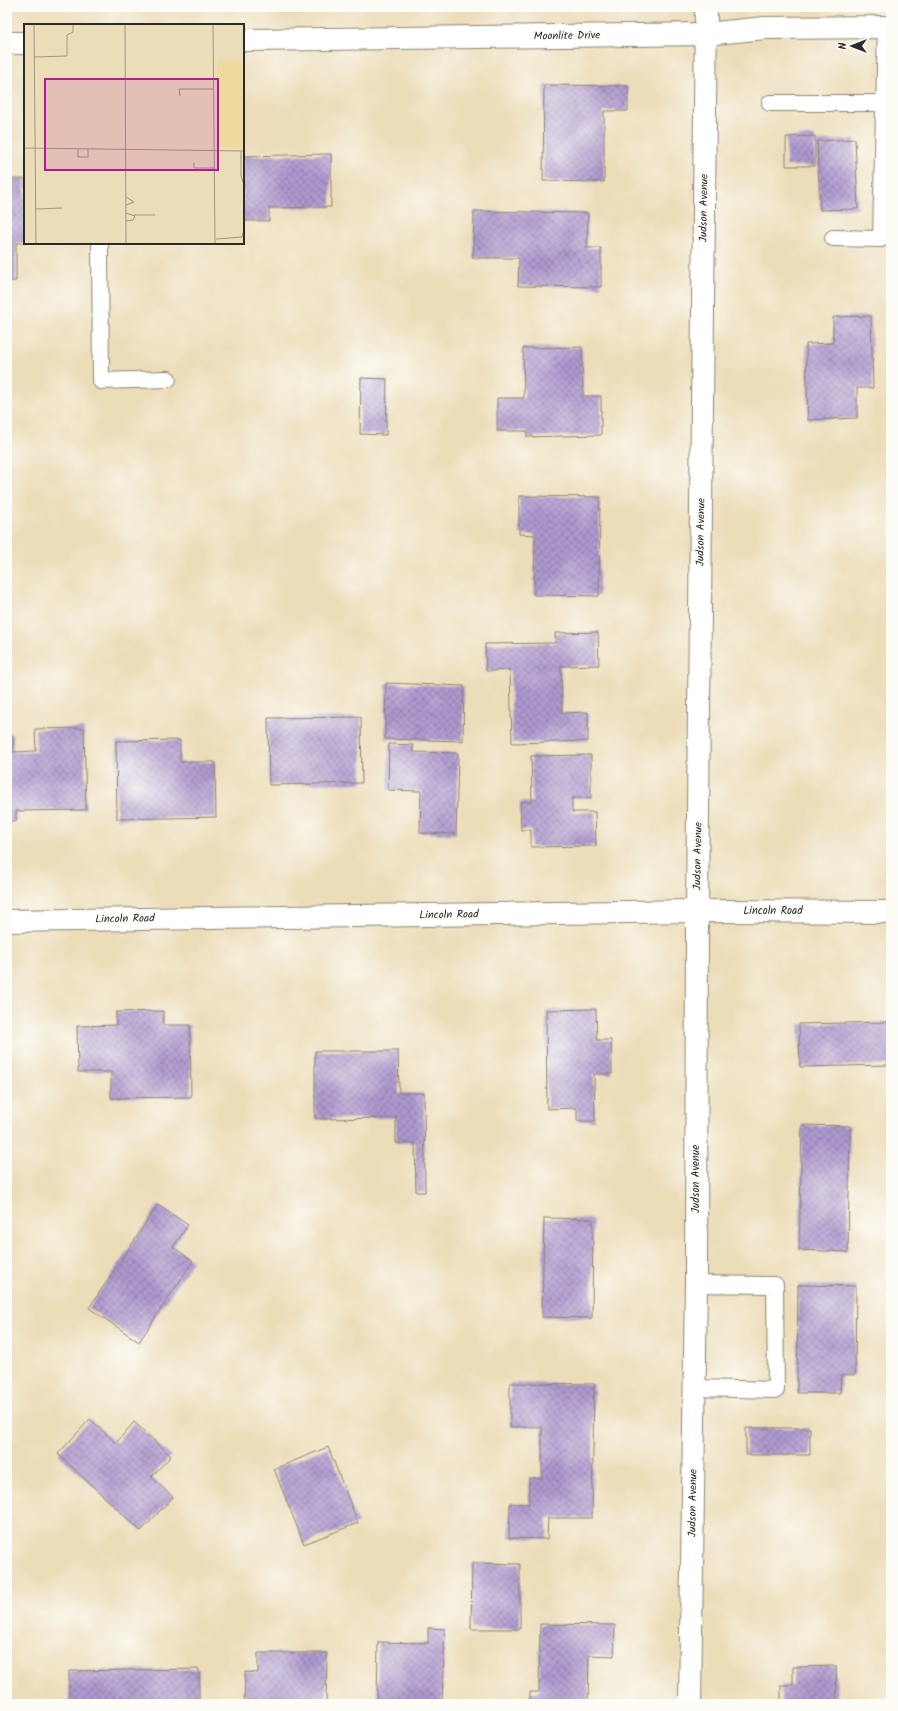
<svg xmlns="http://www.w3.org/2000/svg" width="898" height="1711" font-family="Kalam,sans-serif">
  <defs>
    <pattern id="building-cross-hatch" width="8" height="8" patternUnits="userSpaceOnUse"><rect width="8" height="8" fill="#ae99cf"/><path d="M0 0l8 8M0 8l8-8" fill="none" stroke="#8e7da8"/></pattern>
  </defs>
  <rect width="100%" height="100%" fill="#fdfcf7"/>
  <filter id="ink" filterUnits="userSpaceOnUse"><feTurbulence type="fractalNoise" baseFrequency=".025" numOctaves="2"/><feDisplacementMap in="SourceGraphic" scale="8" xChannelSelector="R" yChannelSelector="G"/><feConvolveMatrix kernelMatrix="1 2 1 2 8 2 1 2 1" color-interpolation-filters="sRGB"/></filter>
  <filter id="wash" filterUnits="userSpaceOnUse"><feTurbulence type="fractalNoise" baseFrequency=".012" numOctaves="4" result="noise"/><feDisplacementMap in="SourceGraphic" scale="16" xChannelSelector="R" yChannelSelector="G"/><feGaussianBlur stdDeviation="0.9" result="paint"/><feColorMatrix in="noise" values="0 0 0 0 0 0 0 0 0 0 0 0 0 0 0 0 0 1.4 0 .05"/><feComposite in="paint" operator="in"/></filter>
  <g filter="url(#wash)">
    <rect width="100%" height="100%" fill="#ecddb9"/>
    <g id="blocks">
      <path fill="url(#building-cross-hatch)" d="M544,85L628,86V111H604V182L543,181Z
        M815,136V166H786V137Z
        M855,139L858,209L820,210L817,141Z
        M331,154V207L269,208V221H243V156Z
        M7,179H25V243H16V281H7Z
        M474,211L588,213L587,248H601V287L518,286L519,258H473Z
        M871,316L873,388H857V418L808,420L806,344L833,343V317Z
        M582,347L583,396H601V435L527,437V431H497V398H524L523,348Z
        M361,378L387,379L386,435L360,434Z
        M519,496L600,497L599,596L534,595L535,535L519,534Z
        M598,632L599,665L561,666L562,713L588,712V741L512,743L510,670L486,671L485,644L555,643V633Z
        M386,683L464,686L463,741L385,739Z
        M361,717L362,783L269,785L268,718Z
        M84,728L86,810L16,811V821H7V735H13V752L36,751L35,729Z
        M180,740V762H215L216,817L117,819L116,741Z
        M389,744L413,745V752L458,753L456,834L420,833L421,791L388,790Z
        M591,755V798H572V812H595L596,846L531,847V830H521L520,802H532L531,756Z
        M596,1009L597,1040H611L612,1074H594L595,1121H577V1108L547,1109L546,1010Z
        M163,1011V1025H190L191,1097L111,1098V1072H78L77,1026L116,1025V1012Z
        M891,1022V1084H889V1065L800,1067L799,1024Z
        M315,1051H398L399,1093H424L425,1192H416L415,1143H396V1118L315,1119Z
        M802,1125L850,1126L848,1252L799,1250Z
        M158,1205L188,1225L173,1247L193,1261L139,1342L89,1308Z
        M544,1218L593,1219L592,1318L542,1317Z
        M798,1285L856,1286L855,1375H841L840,1393H797Z
        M510,1383L594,1384L592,1518H548L547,1539L509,1538L510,1503L529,1504V1478H542V1427H510Z
        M90,1419L116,1443L134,1422L171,1456L151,1477L173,1497L141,1531L58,1454Z
        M746,1428H810V1455H746Z
        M328,1447L358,1523L304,1544L274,1469Z
        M472,1563L520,1564V1629H471Z
        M540,1624L615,1625L614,1656L589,1655L588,1704H530V1692H539Z
        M428,1628L445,1629L442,1704H377L378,1642L428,1643Z
        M258,1653H327L326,1704H244L245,1672L258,1673Z
        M836,1666L837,1704H781V1685H793V1667Z
        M199,1669V1704H69V1671Z"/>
    </g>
  </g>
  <g filter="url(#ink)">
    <use href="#blocks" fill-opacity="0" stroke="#8c8472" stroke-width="1"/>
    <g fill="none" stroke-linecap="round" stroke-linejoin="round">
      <g stroke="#8c8472" stroke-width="18">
        <path id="service" d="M770,103H884
          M833,238L881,239L886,27
          M100,243L101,381L168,379
          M694,1388L776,1390L775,1285L696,1284"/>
      </g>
      <g stroke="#8c8472" stroke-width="24">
        <path id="minor" d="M243,40L706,34L765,28L891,27
          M7,43H25
          M7,921L697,911L891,912"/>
      </g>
      <g stroke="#8c8472" stroke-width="24">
        <path id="tertiary" d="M690,1704L696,1284L697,911L706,7"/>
      </g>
      <use href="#service" stroke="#fff" stroke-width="16"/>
      <use href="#minor" stroke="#fff" stroke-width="22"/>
      <use href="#tertiary" stroke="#fff" stroke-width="22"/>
    </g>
  </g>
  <g text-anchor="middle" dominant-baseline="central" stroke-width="3.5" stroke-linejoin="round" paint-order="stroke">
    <g font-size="11" fill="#2b2b2b" stroke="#fdfcf7">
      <text transform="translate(567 36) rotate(-1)">Moonlite Drive</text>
      <text transform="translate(704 208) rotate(-89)">Judson Avenue</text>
      <text transform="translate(701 532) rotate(-89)">Judson Avenue</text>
      <text transform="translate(698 856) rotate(-89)">Judson Avenue</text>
      <text x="773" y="911">Lincoln Road</text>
      <text transform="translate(449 915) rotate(-1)">Lincoln Road</text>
      <text transform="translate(125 919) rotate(-1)">Lincoln Road</text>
      <text transform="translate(696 1179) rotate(-90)">Judson Avenue</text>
      <text transform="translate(693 1503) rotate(-89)">Judson Avenue</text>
    </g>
  </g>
  <g transform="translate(24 24)">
    <rect width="220" height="220" fill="#ecddb9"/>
    <path d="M193,36L220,37V123H195Z" fill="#eeda9e"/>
    <path fill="none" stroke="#9f9680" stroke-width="1" d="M10,0L12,220M101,0L102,220M189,0L191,220M10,33L43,32V11L49,8V0M156,72L155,65H189M0,124L220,127M54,125V133H64V125M217,127V152L220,161M170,139V144H191M102,181L110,178L102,173M12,185L38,184M110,191H131M102,197L109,196L111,192L102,189M192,215L218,213L220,205"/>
    <path fill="#b5179e" fill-opacity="0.15" stroke="#b5179e" stroke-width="2" d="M21,55H194V146H21Z"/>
    <rect width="220" height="220" fill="none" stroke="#2b2b2b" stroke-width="2"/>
  </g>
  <rect width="898" height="1711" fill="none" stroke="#fdfcf7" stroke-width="24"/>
  <g transform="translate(852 46) rotate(270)" stroke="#fdfcf7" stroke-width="3" paint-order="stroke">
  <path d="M0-3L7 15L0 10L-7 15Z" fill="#2b2b2b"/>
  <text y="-6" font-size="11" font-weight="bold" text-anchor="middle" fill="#2b2b2b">N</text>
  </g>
</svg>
